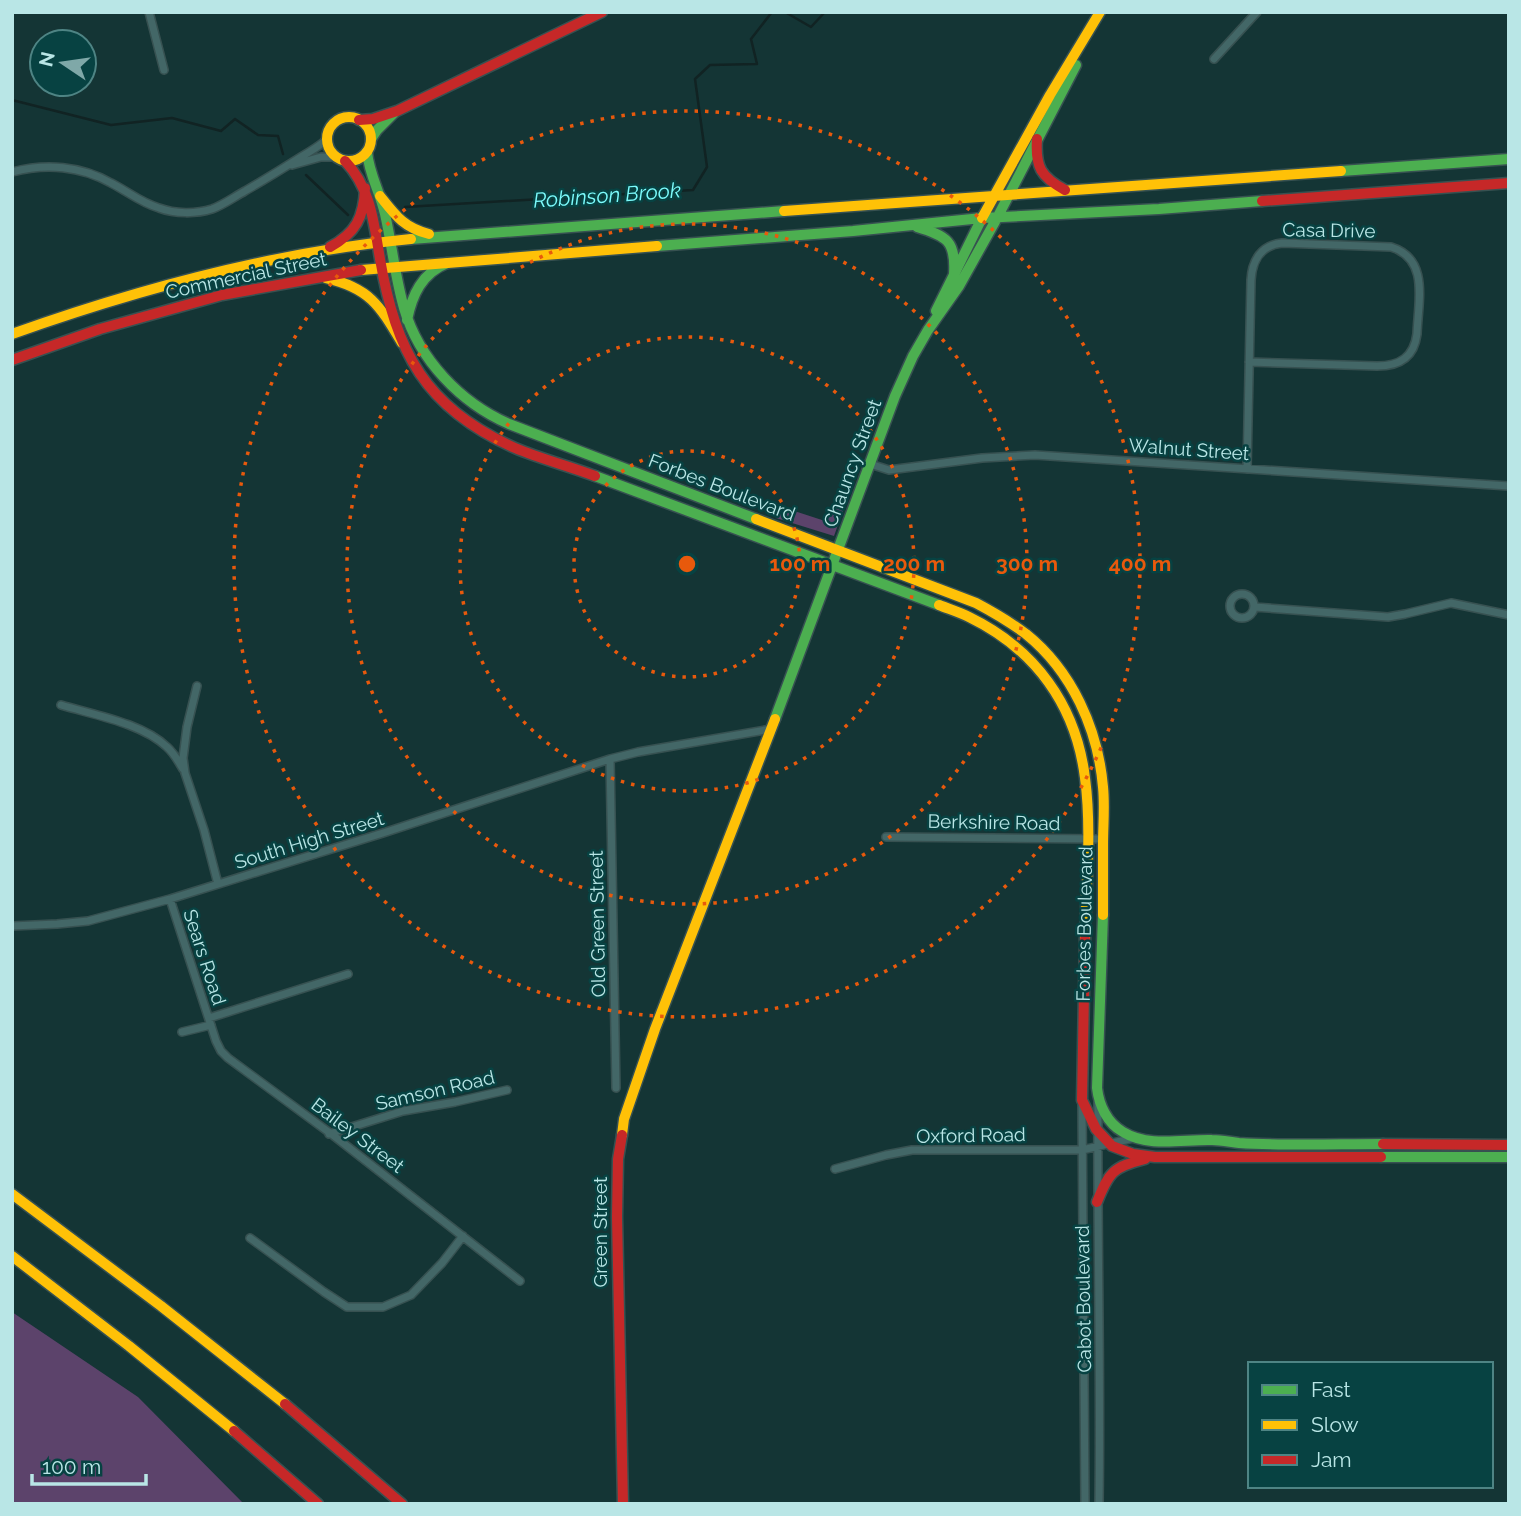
<svg xmlns="http://www.w3.org/2000/svg" width="1521" height="1516" font-family="Raleway,sans-serif">
  <rect width="100%" height="100%" fill="#143535"/>
  <path fill="#5c436b" d="M841,493L849,494L834,536L776,518L773,504L825,521Z
    M12,1312L138,1397L244,1504H12Z"/>
  <g fill="none" stroke-linecap="round" stroke-linejoin="round">
    <path stroke="#112323" stroke-width="2.5" d="M785,12L811,27L825,12
      M12,100L111,125L172,118L221,131L235,119L258,135L278,136L283,154
      M306,175L348,215
      M405,207L693,190L707,167L695,79L710,65L757,64L751,39L772,12"/>
    <g stroke="#375151" stroke-width="10">
      <path id="street" d="M149,12L164,70
        M1214,59L1257,12
        M292,165L321,157H336
        M12,172C46,163 81,166 111,183C127,191 141,203 159,208C175,214 196,214 212,209C223,205 234,197 245,191C264,180 282,169 301,157C310,151 319,147 327,139
        M870,464L889,470L982,458L1035,455L1509,486
        M1247,469L1251,280C1252,261 1261,245 1282,243L1391,247C1430,259 1418,302 1417,334C1414,357 1400,366 1377,366L1249,362
        M1230 606a12 12 0 1 1 24 0a12 12 0 1 1-24 0Z
        M1254,607L1388,617L1405,614L1451,603L1509,615
        M197,686L187,727L183,758L185,773L204,830L218,884
        M61,705C94,715 142,723 167,747C174,753 178,761 183,769
        M610,759L616,1088
        M886,837L1103,839
        M170,899L216,1041L221,1051L228,1058L334,1136L520,1281
        M12,926L57,924L88,921L170,899L383,833L610,759L638,752L771,729
        M209,1018L348,974
        M182,1032L211,1025
        M1098,1102C1097,1236 1101,1370 1099,1504
        M1082,1105L1085,1504
        M329,1134L403,1111L455,1102L507,1090
        M835,1169L886,1155L912,1150H1082L1134,1138
        M250,1238L324,1292L347,1307H383L411,1295L442,1263L463,1236"/>
    </g>
    <g stroke="#375151" stroke-width="13">
      <path id="fast" d="M371,139L377,130L394,113
        M367,152C369,174 380,192 385,214C392,245 395,277 404,308C419,360 461,403 509,424L756,519
        M1341,171L1509,159
        M997,218L1076,65
        M917,227C947,236 956,241 954,274
        M411,239L784,211
        M657,246L853,231L982,218L1159,209L1262,201
        M936,311L982,218
        M407,320C412,295 422,273 447,263
        M595,476L939,605
        M775,719L895,396L913,356L928,330L959,286L997,218
        M1103,915L1097,1088C1099,1105 1107,1123 1123,1132C1149,1148 1184,1139 1212,1140C1221,1140 1230,1142 1239,1143C1287,1146 1335,1144 1383,1144
        M1381,1157H1509"/>
    </g>
    <g stroke="#375151" stroke-width="13">
      <path id="slow" d="M327 139a22 22 0 1 1 44 0a22 22 0 1 1-44 0Z
        M380,196C395,215 404,228 429,234
        M784,211L1341,171
        M982,218L1050,95L1100,12
        M361,270L657,246
        M326,278C370,288 380,306 402,343
        M12,334C141,288 274,252 411,239
        M756,519L976,603C993,612 1010,622 1026,634C1072,671 1098,729 1103,787C1105,806 1103,826 1103,845C1103,869 1103,892 1103,915
        M939,605C949,609 959,612 969,617C1035,649 1076,705 1085,778C1092,830 1086,886 1085,939
        M622,1135L624,1119L655,1029L775,719
        M12,1194L161,1306L285,1404
        M12,1256L129,1346L234,1431"/>
    </g>
    <g stroke="#375151" stroke-width="13">
      <path id="jam" d="M359,120L373,119L397,111L602,12
        M1037,139C1035,167 1041,177 1065,190
        M345,161C371,188 374,224 380,259C396,352 425,408 515,448C541,459 569,466 595,476
        M1262,201L1509,183
        M330,247C356,233 364,217 365,188
        M12,360L100,329L222,295L361,270
        M1085,939L1082,1100L1096,1129L1112,1146L1133,1154L1155,1157H1381
        M622,1135L618,1159L617,1217L623,1504
        M1383,1144L1509,1145
        M1097,1202C1109,1172 1113,1167 1145,1159
        M285,1404L402,1504
        M234,1431L318,1504"/>
    </g>
    <use href="#street" stroke="#436767" stroke-width="7"/>
    <use href="#fast" stroke="#4caf50" stroke-width="10"/>
    <use href="#slow" stroke="#ffc107" stroke-width="10"/>
    <use href="#jam" stroke="#c62828" stroke-width="10"/>
  </g>
  <g fill="none" stroke="#e8590c" stroke-width="3.5" stroke-dasharray="3.5 7">
    <circle cx="687" cy="564" r="113"/>
    <circle cx="687" cy="564" r="227"/>
    <circle cx="687" cy="564" r="340"/>
    <circle cx="687" cy="564" r="453"/>
  </g>
  <g text-anchor="middle" dominant-baseline="central" stroke-width="5" stroke-linejoin="round" paint-order="stroke">
    <g font-size="19" fill="#b9e6e6" stroke="#074242">
      <text transform="translate(1329 230) rotate(1)">Casa Drive</text>
      <text transform="translate(246 275) rotate(-12)">Commercial Street</text>
      <text transform="translate(1189 449) rotate(4)">Walnut Street</text>
      <text transform="translate(852 463) rotate(-70)">Chauncy Street</text>
      <text transform="translate(722 487) rotate(21)">Forbes Boulevard</text>
      <text transform="translate(994 822) rotate(1)">Berkshire Road</text>
      <text transform="translate(309 840) rotate(-17)">South High Street</text>
      <text transform="translate(597 924) rotate(-91)">Old Green Street</text>
      <text transform="translate(1084 924) rotate(-89)">Forbes Boulevard</text>
      <text transform="translate(205 957) rotate(72)">Sears Road</text>
      <text transform="translate(435 1090) rotate(-13)">Samson Road</text>
      <text transform="translate(358 1135) rotate(37)">Bailey Street</text>
      <text transform="translate(971 1135) rotate(-1)">Oxford Road</text>
      <text transform="translate(600 1232) rotate(-90)">Green Street</text>
      <text transform="translate(1083 1299) rotate(-91)">Cabot Boulevard</text>
    </g>
    <g font-size="21" font-style="italic" fill="#7cfbfc" stroke="#074242">
      <text transform="translate(607 195) rotate(-4)">Robinson Brook</text>
    </g>
  </g>
  <circle cx="687" cy="564" r="10" fill="#e8590c" stroke="#074242" stroke-width="3.5"/>
  <g font-size="21" text-anchor="middle" font-weight="bold" fill="#e8590c" stroke="#074242" stroke-width="5" stroke-linejoin="round" paint-order="stroke">
    <text x="800" y="571">100 m</text>
    <text x="914" y="571">200 m</text>
    <text x="1027" y="571">300 m</text>
    <text x="1140" y="571">400 m</text>
  </g>
  <rect width="1521" height="1516" fill="none" stroke="#b9e6e6" stroke-width="28"/>
  <rect x="1248" y="1362" width="245" height="126" fill="#074242" stroke="#4e8484" stroke-width="2"/>
  <rect x="1262" y="1385" width="35" height="10" fill="#4caf50" stroke="#4e8484" stroke-width="2"/>
  <text x="1311" y="1397" font-size="21" fill="#b9e6e6">Fast</text>
  <rect x="1262" y="1420" width="35" height="10" fill="#ffc107" stroke="#4e8484" stroke-width="2"/>
  <text x="1311" y="1432" font-size="21" fill="#b9e6e6">Slow</text>
  <rect x="1262" y="1455" width="35" height="10" fill="#c62828" stroke="#4e8484" stroke-width="2"/>
  <text x="1311" y="1467" font-size="21" fill="#b9e6e6">Jam</text>
  <g transform="translate(63 63) rotate(283)"><circle r="33" fill="#074242" stroke="#4e8484" stroke-width="2"/>
  <path d="M0-5L12 26L0 18L-12 26Z" fill="#7fa8a8"/>
  <text y="-10" font-size="19" font-weight="bold" text-anchor="middle" fill="#b9e6e6">N</text>
  </g>
  <path d="M32 1474v10h114v-10" fill="none" stroke="#b9e6e6" stroke-width="3.5"/>
  <text x="42" y="1474" font-size="21" fill="#b9e6e6" stroke="#074242" stroke-width="5" paint-order="stroke">100 m</text>
</svg>
